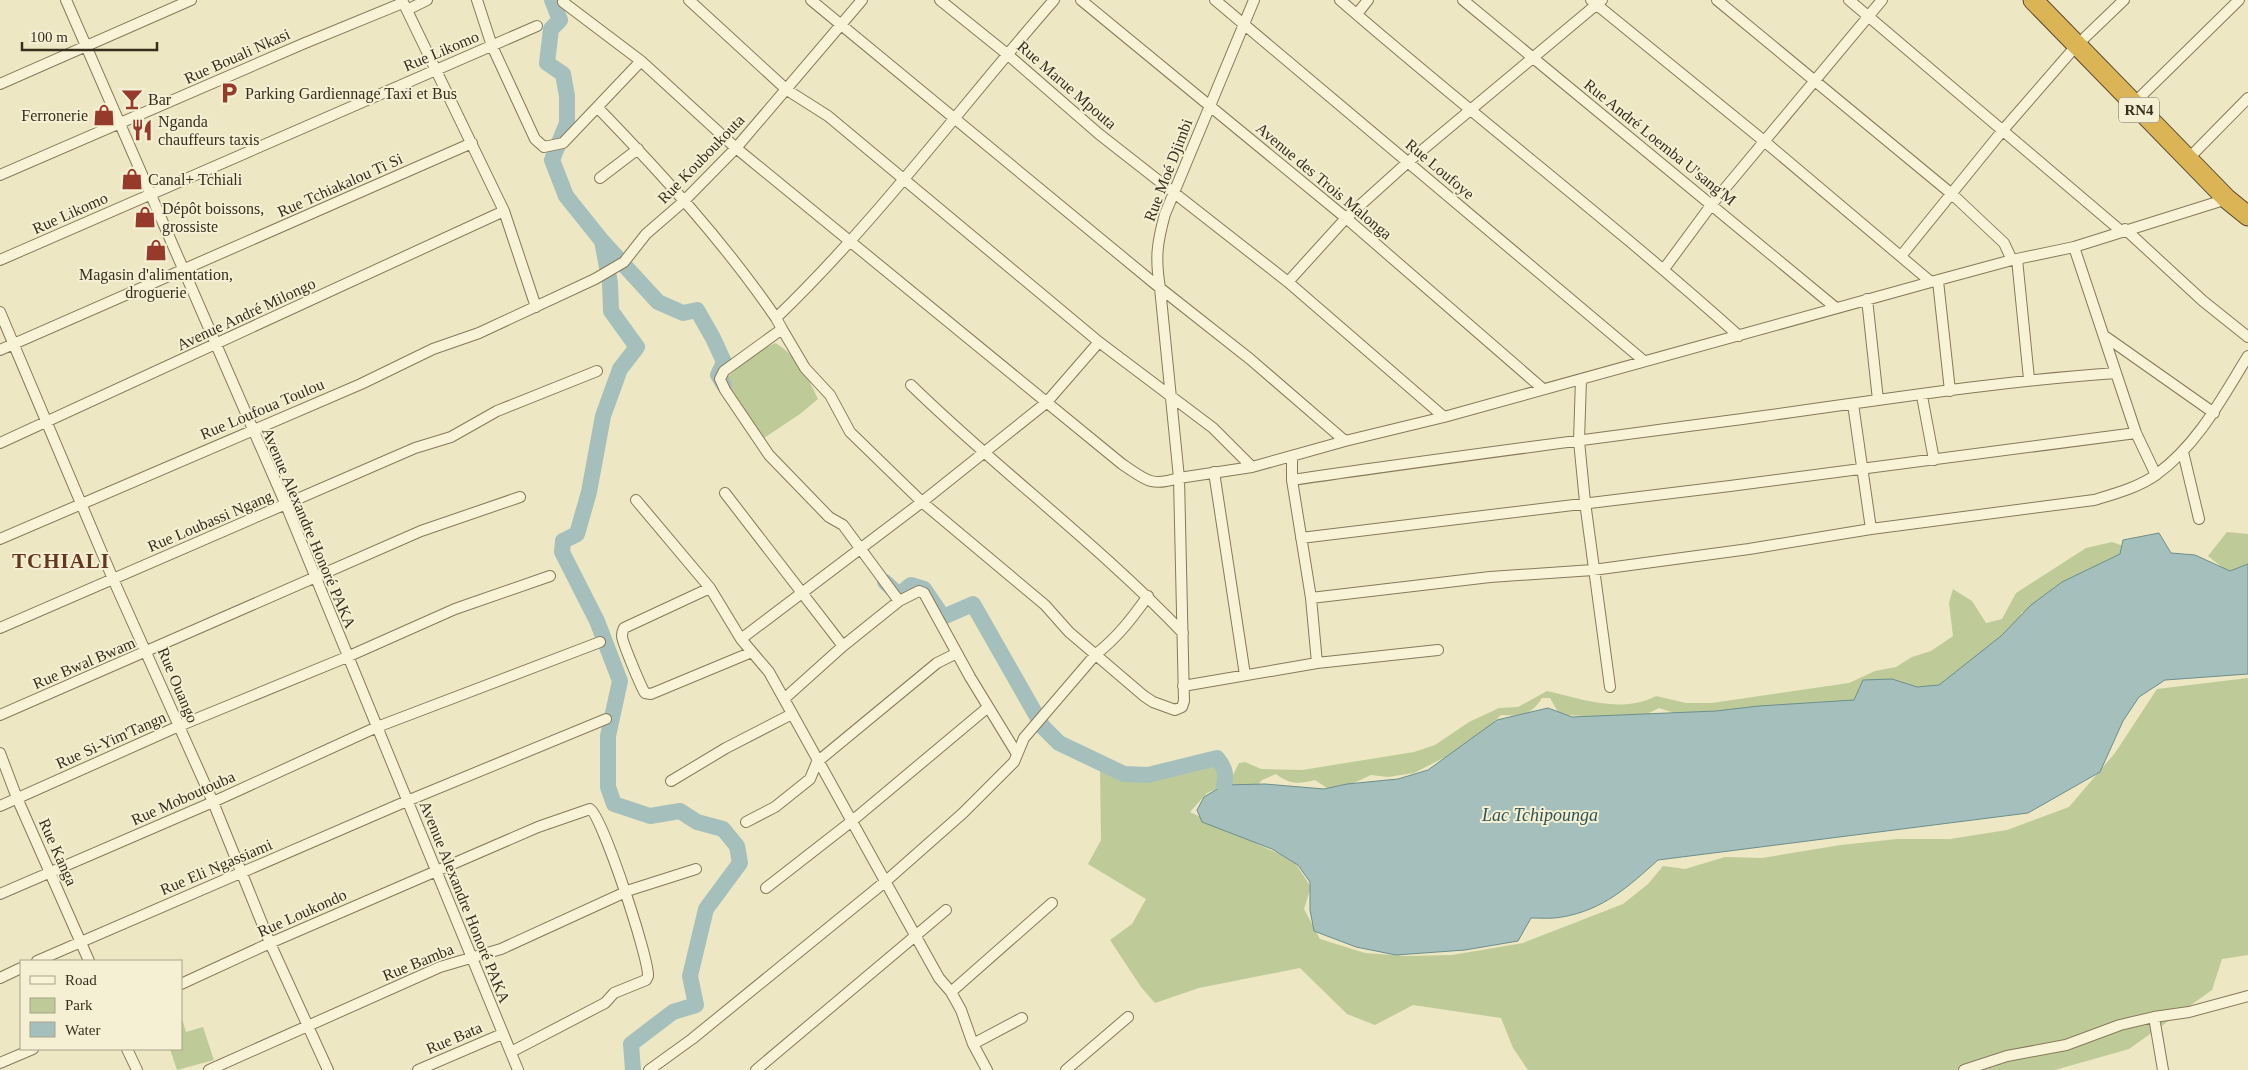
<svg xmlns="http://www.w3.org/2000/svg" width="2248" height="1070" font-family="'Times New Roman',serif">
  <rect width="100%" height="100%" fill="#ede7c3"/>
  <path fill="#becb98" d="M775,343C795,353 809,379 818,399L800,414L764,438L728,389L726,378L756,353Z
    M2227,532L2248,534V568L2227,571L2208,556Z
    M2112,542L2126,547V560L2063,586L2054,587L2038,618L2021,612L2024,622L1945,686L1857,705L1687,717L1659,708L1637,719L1566,715L1558,712L1550,698H1542C1530,717 1520,716 1501,715L1483,732L1459,750L1414,773L1388,777L1371,775L1345,787L1327,788L1315,780C1299,784 1290,785 1276,774L1262,780L1249,796L1231,790V783L1207,793L1190,812L1294,861L1311,887L1304,909L1320,939L1365,953L1407,956L1452,955L1523,943L1623,904L1648,884L1663,866L1685,869L1725,857L1762,858L1841,845L1897,839H1950L2007,830L2069,807L2115,753L2157,689L2248,678V955L2222,959L2212,990L2129,1049L2055,1070H1528L1513,1048L1501,1018L1413,1005L1375,1025L1347,1014L1300,968L1199,988L1155,1003L1141,987L1110,940L1132,924L1146,899L1088,864L1101,840L1100,769L1175,768L1206,763L1233,775L1239,763L1245,762L1261,769L1302,770L1414,752L1435,745L1469,722L1499,708L1518,707L1547,691C1582,699 1621,714 1656,696L1686,703H1712L1849,683L1875,671L1896,667L1912,657L1931,651L1953,636L1949,603L1953,589L1972,601L1986,623L2002,619L2016,593L2086,548Z
    M182,1019L186,1032L203,1027L214,1060L177,1070L170,1049H181Z"/>
  <path fill="#a5c0bc" stroke="#6c8e8b" d="M2159,533L2171,553L2195,555L2230,571L2248,564V674L2165,680L2139,697L2123,721L2100,772L2028,813L1658,860C1628,887 1603,910 1562,917C1552,919 1541,918 1531,918L1518,941L1465,950L1396,955L1356,947L1314,931L1310,910V882L1298,865L1272,849L1202,822L1197,810L1204,797L1224,785L1265,784L1324,789L1347,784L1398,779L1428,770L1497,720L1548,708L1572,717L1716,711L1759,706L1854,700L1863,680L1892,679L1917,687L1939,685L2001,636L2031,605L2062,582L2120,554L2123,540Z"/>
  <g fill="none" stroke-linecap="round" stroke-linejoin="round">
    <path stroke="#a5c0bc" stroke-width="16" d="M552,0L560,20L551,29L547,63L563,74L567,96V123L552,160L566,196L602,241L658,302L683,313L697,310L713,338L724,362L718,375L724,385
      M602,241L610,283L611,311L637,347L620,369L603,416L589,492L577,534L563,541L562,552L597,621L620,681L608,736V787L614,804L650,816L680,811L697,822L723,829L737,846L740,863L706,909L690,976L696,1005L673,1012L631,1044L633,1070
      M885,582L899,595L911,585L924,589L943,617L973,604L1043,727L1059,743L1124,774L1148,775L1217,758C1224,767 1227,773 1224,785"/>
    <g stroke="#87795a" stroke-width="12">
      <path id="street" d="M66,0L286,505L518,1070
        M402,0L504,211L536,307
        M477,0L492,46L535,139L544,147L563,143L641,61
        M689,0L787,90L828,116L1099,342L1213,428L1252,467
        M811,0L1160,288L1250,359L1345,441
        M940,0L1007,54L1099,134L1288,282L1444,417
        M1081,0L1346,218L1543,389
        M1215,0L1644,361
        M1340,0C1471,114 1610,220 1739,336
        M1463,0L1836,308
        M1591,0L1764,141L1931,282
        M1717,0L1953,195L2004,243L2012,260
        M1849,0L2121,231
        M563,2L641,61L736,148L1122,464C1146,480 1150,487 1179,478L1160,288C1155,258 1157,243 1165,214L1254,0
        M407,10L427,0
        M1357,14L1368,0
        M0,84L191,0
        M2133,104L2239,0
        M597,107C661,173 724,242 776,318
        M2188,159L2248,98
        M0,175L305,43L400,4L401,0
        M600,178L638,149
        M2125,229L2203,301L2248,337
        M2074,247L2136,433L2156,475
        M1901,256L2003,130L2076,46L2124,0
        M2017,259L2029,379
        M0,260L537,26
        M1664,269L1712,204L1882,0
        M1938,281L1950,391
        M1288,282L1346,218L1408,162L1602,0
        M1867,299L1878,400
        M0,312L113,579L213,802L270,943L328,1070
        M782,329L805,368L830,395L850,432L922,502L1045,605L1069,632L1144,696L1153,702L1175,710L1182,707L1184,701L1179,478L1252,467L1345,441L1444,417L1931,282L2012,260L2074,247L2227,199
        M2106,337L2214,413
        M0,350L472,143
        M1581,379L1579,441L1585,502L1610,687
        M911,385C999,471 1098,544 1183,633
        M1922,396L1934,460
        M1853,404L1871,529
        M0,443L504,211
        M2183,452L2199,519
        M1292,456V480L1311,598L1317,663
        M1214,472L1245,675
        M1292,480C1449,457 1607,437 1764,416C1881,400 1998,381 2116,373
        M725,493L843,646
        M636,500L710,588L741,639L769,672L915,935L939,978L951,992L961,1010L973,1044L987,1070
        M1301,538L1730,486L2136,433
        M0,539L361,384L433,349L479,333L595,279L624,262L646,234L683,202L736,148L862,0
        M710,588L624,628C622,632 622,633 622,636C622,642 642,689 645,693L651,694L752,652
        M1311,598L1490,577L1593,570L1749,549L1871,529L2094,500C2114,494 2140,487 2157,474C2198,444 2222,398 2248,356
        M0,628L415,448L451,437L497,411L597,371
        M741,639L922,502L1046,403L1099,342
        M1183,686L1317,663L1438,650
        M784,699L843,646L899,601
        M0,715L421,531L520,497
        M0,753L17,798L89,961
        M1017,754L970,677L924,593L919,591L899,601L843,525L829,517L769,455L725,390L720,379L724,371L782,329L776,318C878,220 961,106 1054,0
        M671,781L726,748L792,714
        M0,806L179,726L347,657L455,609L550,576
        M746,822L775,807L810,779L817,762L937,663L957,653
        M766,888L852,821L987,708
        M0,894L213,802L377,727L600,642
        M37,961L407,801L606,719
        M0,978L21,968
        M181,984L270,943L538,827L590,809C602,815 649,958 648,976L646,980L614,993L605,1003L511,1052
        M951,992L1052,903
        M2154,1017L2163,1070
        M973,1044L1022,1018
        M127,1049L137,1070
        M0,1063L33,1049
        M209,1070L440,967L501,949L630,890L696,869
        M418,1070L502,1034
        M649,1070L692,1039L886,881L963,813L1014,762L1024,738L1096,654C1117,638 1133,617 1148,596
        M756,1070L946,910
        M1066,1070L1128,1017
        M1964,1070L2007,1056L2066,1045L2120,1025L2154,1017L2189,1012L2248,996"/>
    </g>
    <g stroke="#55462f" stroke-width="21">
      <path id="highway" d="M2033,0L2227,199L2248,216"/>
    </g>
    <use href="#street" stroke="#f8f3d7" stroke-width="10"/>
    <use href="#highway" stroke="#dbb455" stroke-width="19"/>
  </g>
  <defs>
    <g id="parking-bare" transform="scale(1.725)"><path d="M-3.5-5.5H1a3.5 3.5 0 0 1 0 7H-1V5.5H-3.5ZM-1-3.4V-.6H.8a1.4 1.4 0 0 0 0-2.8Z" fill="#963a2b" stroke="#f5f0d3" stroke-width="2.5" paint-order="stroke"/></g>
    <g id="bar-bare" transform="scale(1.725)"><path d="M-6-5H6L.8 .8V4.5H3.5V6h-7V4.5H-.8V.8Z" fill="#963a2b" stroke="#f5f0d3" stroke-width="2.5" paint-order="stroke"/></g>
    <g id="shop-bare" transform="scale(1.725)"><path d="M-5-2.5h2.3a2.7 3.5 0 0 1 5.4 0H5L5.5 6h-11ZM-1.5-2.5h3a1.5 2.3 0 0 0-3 0Z" fill="#963a2b" stroke="#f5f0d3" stroke-width="2.5" paint-order="stroke"/></g>
    <g id="restaurant-bare" transform="scale(1.725)"><path d="M-5-6h1v4h1v-4h1v4h1v-4h1v5L-1.5 .5V6h-2V.5L-5-1ZM5-6V6H3V1.5H1.5Q1.5-4 5-6Z" fill="#963a2b" stroke="#f5f0d3" stroke-width="2.5" paint-order="stroke"/></g>
  </defs>
  <g fill-rule="evenodd">
    <use href="#parking-bare" x="229" y="93"/>
    <use href="#bar-bare" x="132" y="99"/>
    <use href="#shop-bare" x="104" y="115"/>
    <use href="#restaurant-bare" x="142" y="130"/>
    <use href="#shop-bare" x="132" y="179"/>
    <use href="#shop-bare" x="145" y="217"/>
    <use href="#shop-bare" x="156" y="250"/>
  </g>
  <g text-anchor="middle" dominant-baseline="central" stroke-width="4" stroke-linejoin="round" paint-order="stroke">
    <rect fill="#f5f0d3" stroke="#716854" stroke-width="1" x="2119" y="97.5" width="40" height="25" rx="4"/>
    <g font-size="15" font-weight="bold" fill="#382e1e">
      <text x="2139" y="110">RN4</text>
    </g>
    <g font-size="16" fill="#382e1e" stroke="#f5f0d3">
      <text transform="translate(441 51) rotate(-23)">Rue Likomo</text>
      <text transform="translate(237 56) rotate(-24)">Rue Bouali Nkasi</text>
      <text transform="translate(1067 85) rotate(41)">Rue Marue Mpouta</text>
      <text transform="translate(1660 142) rotate(39)">Rue André Loemba U'sang'M</text>
      <text transform="translate(701 159) rotate(-46)">Rue Kouboukouta</text>
      <text transform="translate(1440 169) rotate(40)">Rue Loufoye</text>
      <text transform="translate(1168 170) rotate(-69)">Rue Moé Djimbi</text>
      <text transform="translate(1324 181) rotate(40)">Avenue des Trois Malonga</text>
      <text transform="translate(340 185) rotate(-24)">Rue Tchiakalou Ti Si</text>
      <text transform="translate(70 213) rotate(-24)">Rue Likomo</text>
      <text transform="translate(246 314) rotate(-25)">Avenue André Milongo</text>
      <text transform="translate(262 409) rotate(-23)">Rue Loufoua Toulou</text>
      <text transform="translate(210 521) rotate(-23)">Rue Loubassi Ngang</text>
      <text transform="translate(309 528) rotate(67)">Avenue Alexandre Honoré PAKA</text>
      <text transform="translate(84 663) rotate(-23)">Rue Bwal Bwam</text>
      <text transform="translate(178 685) rotate(67)">Rue Ouango</text>
      <text transform="translate(111 740) rotate(-24)">Rue Si-Yim'Tangn</text>
      <text transform="translate(183 798) rotate(-24)">Rue Moboutouba</text>
      <text transform="translate(58 852) rotate(66)">Rue Kanga</text>
      <text transform="translate(216 867) rotate(-23)">Rue Eli Ngassiami</text>
      <text transform="translate(465 902) rotate(68)">Avenue Alexandre Honoré PAKA</text>
      <text transform="translate(302 913) rotate(-24)">Rue Loukondo</text>
      <text transform="translate(418 962) rotate(-22)">Rue Bamba</text>
      <text transform="translate(454 1038) rotate(-23)">Rue Bata</text>
    </g>
    <g font-size="16" fill="#382e1e" stroke="#f5f0d3" text-anchor="start">
      <text x="245" y="93">Parking Gardiennage Taxi et Bus</text>
      <text x="148" y="99">Bar</text>
      <text x="88" y="115" text-anchor="end">Ferronerie</text>
      <text x="158" y="121">Nganda<tspan x="158" dy="18">chauffeurs taxis</tspan></text>
      <text x="148" y="179">Canal+ Tchiali</text>
      <text x="162" y="208">Dépôt boissons,<tspan x="162" dy="18">grossiste</tspan></text>
      <text x="156" y="274" text-anchor="middle">Magasin d'alimentation,<tspan x="156" dy="18">droguerie</tspan></text>
    </g>
    <g font-size="18" font-style="italic" fill="#2e5457" stroke="#f5f0d3">
      <text x="1540" y="815">Lac Tchipounga</text>
    </g>
    <g font-size="21" font-weight="bold" letter-spacing="1" fill="#64371e" stroke="#f5f0d3">
      <text x="61" y="561">TCHIALI</text>
    </g>
  </g>
  <rect x="20" y="960" width="162" height="90" fill="#f5f0d3" stroke="#a9a28b"/>
  <rect x="30" y="976" width="25" height="8" fill="#f8f3d7" stroke="#a9a28b"/>
  <text x="65" y="985" font-size="15" fill="#382e1e">Road</text>
  <rect x="30" y="998" width="25" height="15" fill="#becb98" stroke="#a9a28b"/>
  <text x="65" y="1010" font-size="15" fill="#382e1e">Park</text>
  <rect x="30" y="1022" width="25" height="15" fill="#a5c0bc" stroke="#a9a28b"/>
  <text x="65" y="1035" font-size="15" fill="#382e1e">Water</text>
  <path d="M22 42v8h135v-8" fill="none" stroke="#382e1e" stroke-width="2.5"/>
  <text x="30" y="42" font-size="15" fill="#382e1e" stroke="#f5f0d3" stroke-width="4" paint-order="stroke">100 m</text>
</svg>
